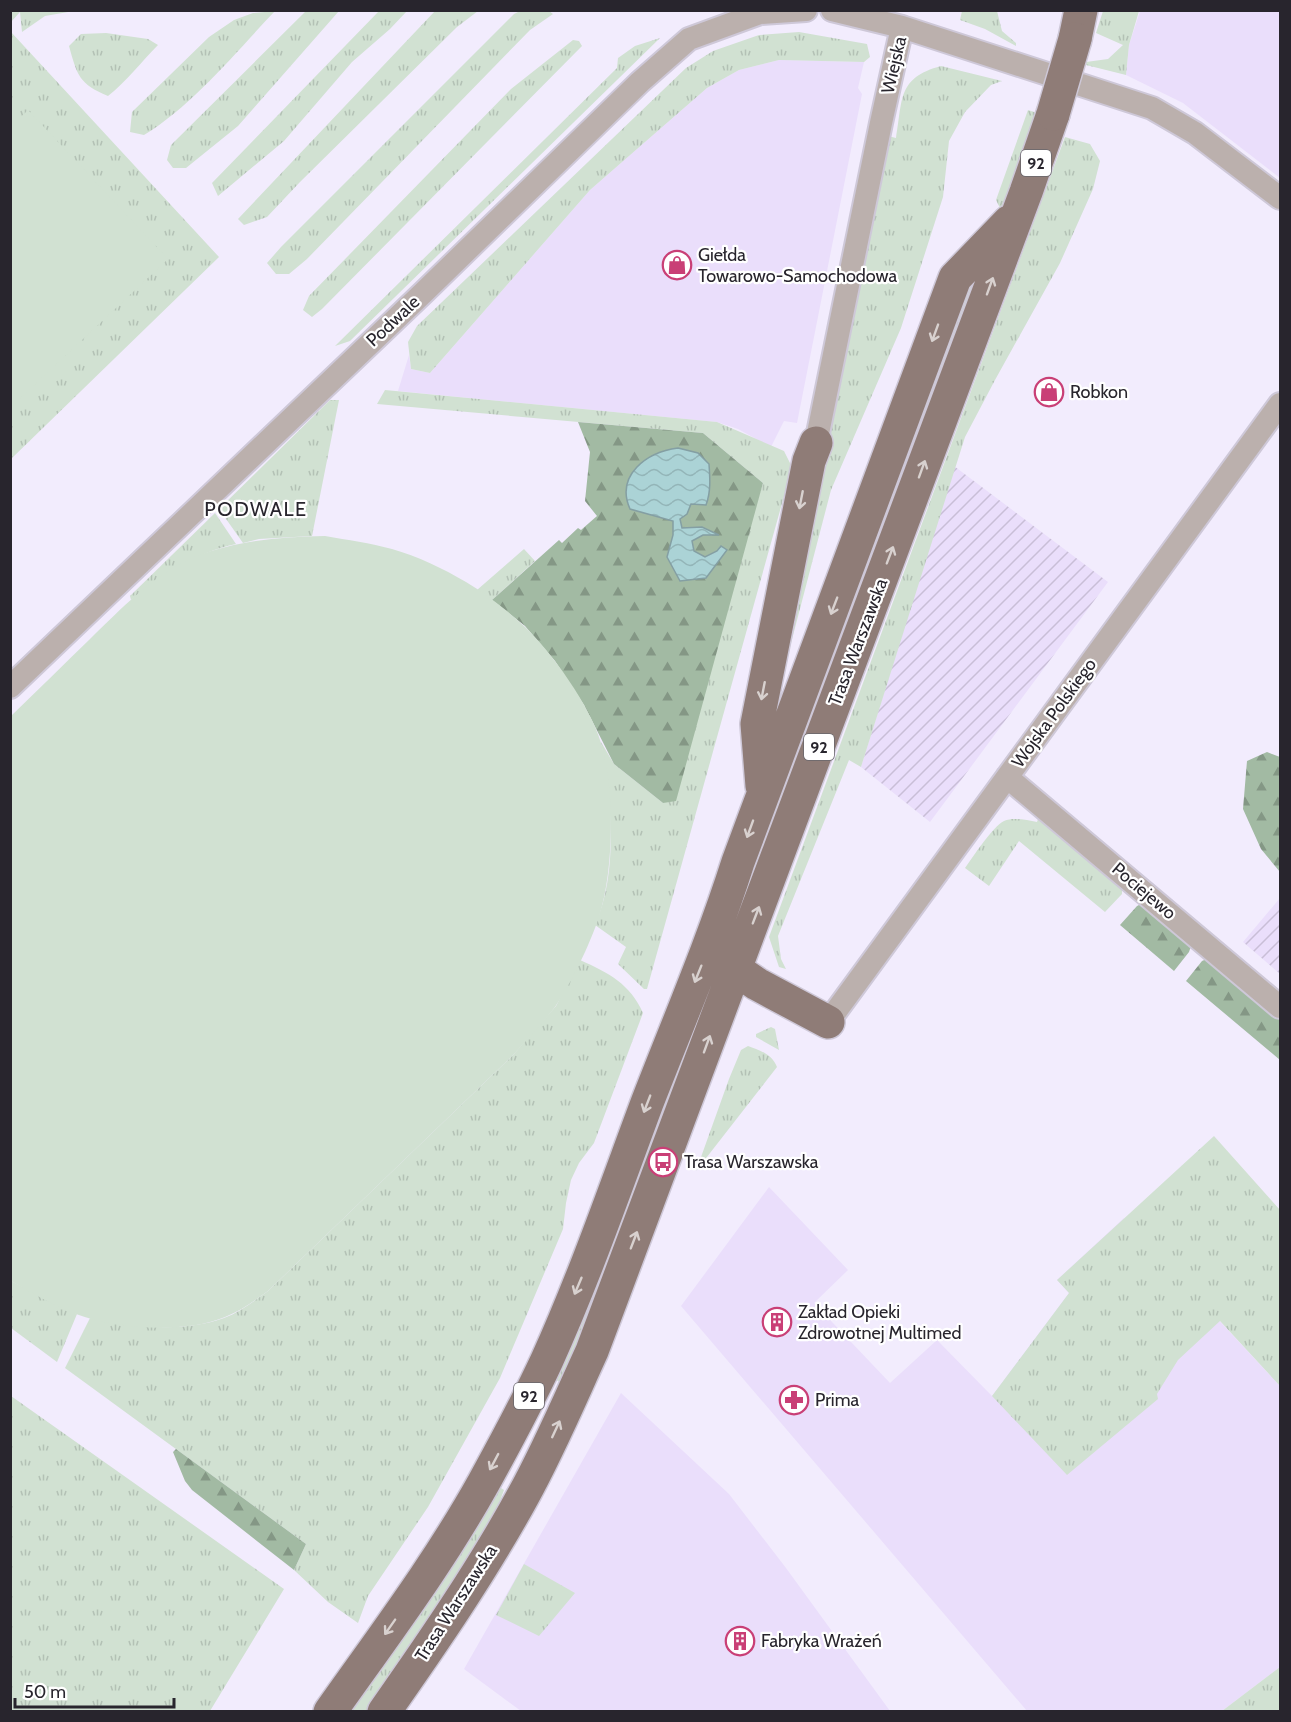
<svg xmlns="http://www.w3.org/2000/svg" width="1291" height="1722" font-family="Cabin,sans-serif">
  <defs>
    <pattern id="industrial-furrows" width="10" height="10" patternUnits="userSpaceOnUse" patternTransform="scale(1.5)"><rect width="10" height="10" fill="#eadefb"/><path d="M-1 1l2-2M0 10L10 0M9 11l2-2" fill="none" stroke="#c9bed7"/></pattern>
    <pattern id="grass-tufts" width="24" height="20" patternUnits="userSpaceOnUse" patternTransform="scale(1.5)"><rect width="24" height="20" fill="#d1e1d2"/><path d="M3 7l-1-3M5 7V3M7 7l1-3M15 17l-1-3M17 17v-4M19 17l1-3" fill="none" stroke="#b3c1b5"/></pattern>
    <pattern id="forest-firs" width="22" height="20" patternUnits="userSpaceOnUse" patternTransform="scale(1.5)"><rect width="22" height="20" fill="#a2baa3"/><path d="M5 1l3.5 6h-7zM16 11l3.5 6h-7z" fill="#849785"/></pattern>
    <pattern id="water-waves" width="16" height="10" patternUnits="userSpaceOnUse" patternTransform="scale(1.5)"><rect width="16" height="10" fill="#abd3d6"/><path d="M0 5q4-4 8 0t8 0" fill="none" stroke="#93b5b8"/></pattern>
  </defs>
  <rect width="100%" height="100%" fill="#f2ecfd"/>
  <path fill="#eadefb" d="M1140,11H1280V178L1183,103L1126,75L1129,45Z
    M779,60L864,62L858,88L862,94L797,423L784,421L771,447L738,429L717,422L398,391L409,355L411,369L430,373L590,190L707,88L739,70Z
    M769,1187L848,1270L814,1303L890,1383L937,1340L992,1396L1069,1293L1057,1280L1124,1218L1280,1386V1667L1222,1711H1027L681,1306Z
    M621,1393L729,1494L786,1568L890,1711H521L464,1669Z"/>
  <path fill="url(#industrial-furrows)" d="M954,466L1108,582L930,822L861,767Z
    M1280,898V974L1243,942Z"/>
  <path fill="url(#grass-tufts)" d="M11,10H74V11L45,16L22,32L20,12L11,22Z
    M522,10L549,11L553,14L530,30L307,259L289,274H276L267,263L281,247L514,14Z
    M275,11C235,53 193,105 144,135L130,132L132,112L209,37L234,20L253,13Z
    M306,11H339L238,126L186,168H173L167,160L171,145Z
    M379,11H407L390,29L352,62L284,141L218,196L212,183Z
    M435,11H478L457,27L300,182L267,217L244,225L238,219Z
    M962,11H997L1002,31L1016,43V46L985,29L960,20Z
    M1103,11H1139L1129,45L1126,75L1086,65V62L1108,59L1123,45L1096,33Z
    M11,32L219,257L11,459Z
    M799,32L867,44L870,57L864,62L779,60L739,70L707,88L590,190L430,373L411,369L408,342L417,326L686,68L713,51L759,35Z
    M106,33L148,39L158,45C141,62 127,81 108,96C79,84 77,75 69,46L81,34Z
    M660,38L350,341L335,346L617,68L618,58L635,46Z
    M573,40L579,41L582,46L322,309L312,317L303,310L309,296L511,89Z
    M941,66L1002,81L991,85L965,112L949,141L943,197L901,328L831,490L778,693L813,478L831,425L888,136L896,138C903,99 897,78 941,66Z
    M1028,110L1040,114L1003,208H1000L996,200Z
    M1065,137L1090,144L1100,161L1093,189L1060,263L995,380L965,437L861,767L849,760L778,936L781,959L786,969L779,967L769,937Z
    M973,280L976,284L852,612L863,574L968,285Z
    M385,390L717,422L784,451L790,463L791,471L647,989H644L618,964L626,947L595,925C619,871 611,798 601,742L614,764L663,803L763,483L703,433L377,404Z
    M330,400H339L312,536L259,539L243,543L219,509Z
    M215,513L236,544C194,553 165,575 131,600L130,596Z
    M524,549L535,561L492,600L477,590Z
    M1039,816L1122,884V894L1105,912L1019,841L989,886L965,868C973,857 993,826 1004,821C1013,817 1027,820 1037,822Z
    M580,960C609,973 630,984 643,1013L594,1143L579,1163L571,1180L566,1203L563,1229L500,1378L428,1507L368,1596L358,1623L328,1602L294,1570L306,1544L65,1368L90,1318C131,1327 183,1333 224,1318C240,1312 254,1301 268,1291L513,1055L556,1006Z
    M771,1027L775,1029L779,1050L756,1037V1034Z
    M748,1046C759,1050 772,1054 777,1067L696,1171L729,1079L741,1050Z
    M656,1117L665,1121L572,1364L560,1382L556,1380V1377Z
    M1214,1136L1280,1210V1386L1220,1321L1178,1360L1157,1394L1158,1399L1067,1475L992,1396L1069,1293L1057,1280Z
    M11,1281L77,1314L57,1362L11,1328Z
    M11,1396L284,1589L210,1711L11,1710Z
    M501,1488L504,1490L489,1530L419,1639L368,1711L346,1712L481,1513Z
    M524,1564L575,1593L539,1636L496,1615Z
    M1280,1667V1711H1222Z"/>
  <path fill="url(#forest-firs)" fill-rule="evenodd" d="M578,422L703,433L763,483L676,801L663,803L614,764L584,705L555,661L525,626L492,600L559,540L562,543L578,528L581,530L597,516L585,501L590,452ZM709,464V498L691,504L680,519L682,528L702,527L717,535H703L692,541L694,551L705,557L717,551L680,580L667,557L673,535V521L651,515Z
    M1267,752L1280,757V872L1261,849L1243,809L1247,761Z
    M1143,903L1192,943L1189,952L1174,971L1120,925L1137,906Z
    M1211,957L1280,1017V1060L1186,981L1202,961Z
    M176,1449L306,1544L294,1570L192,1490L185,1481L173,1452Z"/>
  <path fill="#d1e1d2" d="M28,110L168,259L11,407V127Z
    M325,536C348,540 370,543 392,549C417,556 444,569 466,582C486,594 507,610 524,626C551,651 591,707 601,743C615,792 614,869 599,917C589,946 572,982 555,1007C542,1024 528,1039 513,1055L268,1291C254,1301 241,1311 225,1317C185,1334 116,1329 76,1314C54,1306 32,1293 11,1281V716C37,691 63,665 90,639C121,609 154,574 194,557C237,540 280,537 325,536Z"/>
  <path fill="url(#water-waves)" stroke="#849fa3" stroke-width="1.5" d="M678,448L698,453L709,464C710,478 711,492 706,505L691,504L687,514L680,519L682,528L702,527L719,535H703L692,541L694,551L705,557L717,551L721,546L727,550L706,578L680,581L667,557L673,535V521L630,509C615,475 647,452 678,448Z"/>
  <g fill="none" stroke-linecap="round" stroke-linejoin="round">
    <g stroke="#cec8d8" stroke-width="26">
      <path id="street" d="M832,10L902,27L1152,108L1195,133L1280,198
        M816,443L881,123L902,27
        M10,687L423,293L640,82L689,39L760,13L806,10
        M1007,777L1280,1007
        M828,1022L1280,404"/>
    </g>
    <g stroke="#cec8d8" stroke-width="36">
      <path id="primary" d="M1075,39L1081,10
        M762,786L757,724L809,461L816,443
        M729,950L735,969L757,984L828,1022
        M330,1712C383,1637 439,1563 484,1482C506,1442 528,1401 547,1360C585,1276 615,1189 647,1103C678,1023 712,944 738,862L955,278L1009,222
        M384,1712C433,1642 482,1571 523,1496C549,1449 570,1399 592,1351L1026,192L1053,114"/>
    </g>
    <use href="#street" stroke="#bbb0ad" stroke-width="22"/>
    <use href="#primary" stroke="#8f7c77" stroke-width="33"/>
    <g stroke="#cec8d8" stroke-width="36" stroke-linecap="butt">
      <path id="primary-bridge" d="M1053,114L1075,39"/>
    </g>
    <use href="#primary-bridge" stroke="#8f7c77" stroke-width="33"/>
  </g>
  <defs><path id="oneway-shaft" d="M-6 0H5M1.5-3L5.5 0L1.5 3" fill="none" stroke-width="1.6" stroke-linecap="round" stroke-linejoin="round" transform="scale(1.5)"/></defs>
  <g stroke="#d8d1cf">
    <use href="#oneway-shaft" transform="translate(990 286) rotate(-70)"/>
    <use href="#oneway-shaft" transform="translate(935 333) rotate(110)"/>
    <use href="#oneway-shaft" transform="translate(922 469) rotate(-70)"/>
    <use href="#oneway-shaft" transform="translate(801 500) rotate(101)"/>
    <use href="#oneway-shaft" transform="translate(890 555) rotate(-69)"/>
    <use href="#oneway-shaft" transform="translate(834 606) rotate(111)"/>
    <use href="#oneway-shaft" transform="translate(763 691) rotate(101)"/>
    <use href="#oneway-shaft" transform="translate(750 829) rotate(110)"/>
    <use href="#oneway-shaft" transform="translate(756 915) rotate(-69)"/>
    <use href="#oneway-shaft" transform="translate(698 974) rotate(112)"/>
    <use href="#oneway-shaft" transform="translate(707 1044) rotate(-70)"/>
    <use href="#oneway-shaft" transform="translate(647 1104) rotate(111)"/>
    <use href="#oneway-shaft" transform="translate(634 1240) rotate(-69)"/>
    <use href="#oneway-shaft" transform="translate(578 1286) rotate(113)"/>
    <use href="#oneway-shaft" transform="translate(556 1429) rotate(-65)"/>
    <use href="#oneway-shaft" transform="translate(494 1462) rotate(118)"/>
    <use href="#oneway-shaft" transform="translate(390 1627) rotate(125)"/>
  </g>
  <defs>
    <g id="shop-ring" transform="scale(1.5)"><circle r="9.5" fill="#fff" stroke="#c93f76" stroke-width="1.5"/><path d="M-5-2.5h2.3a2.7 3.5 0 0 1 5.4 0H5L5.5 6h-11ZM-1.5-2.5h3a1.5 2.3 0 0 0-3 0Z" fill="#c93f76"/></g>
    <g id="bus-ring" transform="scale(1.5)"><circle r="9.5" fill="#fff" stroke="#c93f76" stroke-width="1.5"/><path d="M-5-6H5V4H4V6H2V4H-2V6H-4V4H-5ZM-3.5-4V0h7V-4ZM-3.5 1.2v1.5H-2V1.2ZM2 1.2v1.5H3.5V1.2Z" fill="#c93f76"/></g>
    <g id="building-ring" transform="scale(1.5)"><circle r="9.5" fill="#fff" stroke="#c93f76" stroke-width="1.5"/><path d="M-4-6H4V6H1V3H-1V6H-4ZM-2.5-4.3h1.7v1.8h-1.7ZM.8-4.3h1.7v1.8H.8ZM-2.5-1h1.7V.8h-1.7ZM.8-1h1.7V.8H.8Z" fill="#c93f76"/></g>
    <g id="pharmacy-ring" transform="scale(1.5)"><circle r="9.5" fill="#fff" stroke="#c93f76" stroke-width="1.5"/><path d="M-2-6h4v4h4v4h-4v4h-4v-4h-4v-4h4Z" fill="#c93f76"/></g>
  </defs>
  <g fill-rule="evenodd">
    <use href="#shop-ring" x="677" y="265"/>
    <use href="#shop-ring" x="1049" y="392"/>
    <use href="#bus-ring" x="663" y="1162"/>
    <use href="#building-ring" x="777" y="1322"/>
    <use href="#pharmacy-ring" x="794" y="1400"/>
    <use href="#building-ring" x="740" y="1641"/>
  </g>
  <g text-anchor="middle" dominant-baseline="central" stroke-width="4.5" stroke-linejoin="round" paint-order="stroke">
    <g fill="#fff" stroke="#68666c" stroke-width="1.5">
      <rect x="1021" y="150" width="30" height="26" rx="4.5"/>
      <rect x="804" y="734" width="30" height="26" rx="4.5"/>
      <rect x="514" y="1383" width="30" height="26" rx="4.5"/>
    </g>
    <g font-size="16" font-weight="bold" fill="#28252d">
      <text x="1036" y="163">92</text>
      <text x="819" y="747">92</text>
      <text x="529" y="1396">92</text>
    </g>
    <g font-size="18" fill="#28252d" stroke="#fff">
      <text transform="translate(894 65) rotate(-77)">Wiejska</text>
      <text transform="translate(393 321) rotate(-43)">Podwale</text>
      <text transform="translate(858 642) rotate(-69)">Trasa Warszawska</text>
      <text transform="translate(1054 713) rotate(-54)">Wojska Polskiego</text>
      <text transform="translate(1144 891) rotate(40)">Pociejewo</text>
      <text transform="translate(456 1603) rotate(-57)">Trasa Warszawska</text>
    </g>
    <g font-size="18" fill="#28252d" stroke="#fff" text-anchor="start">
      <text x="698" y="255">Giełda<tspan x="698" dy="21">Towarowo-Samochodowa</tspan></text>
      <text x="1070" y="392">Robkon</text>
      <text x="684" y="1162">Trasa Warszawska</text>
      <text x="798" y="1312">Zakład Opieki<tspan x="798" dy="21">Zdrowotnej Multimed</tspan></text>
      <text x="815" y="1400">Prima</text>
      <text x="761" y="1641">Fabryka Wrażeń</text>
    </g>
    <g font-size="20" letter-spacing="1.5" fill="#28252d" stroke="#fff">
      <text x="256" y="509">PODWALE</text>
    </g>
  </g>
  <rect width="1291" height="1722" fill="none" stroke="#28252d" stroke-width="24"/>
  <path d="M15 1698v9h159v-9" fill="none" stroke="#28252d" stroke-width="3"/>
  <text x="24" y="1698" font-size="18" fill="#28252d" stroke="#ffffff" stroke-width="4.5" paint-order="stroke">50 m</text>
</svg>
